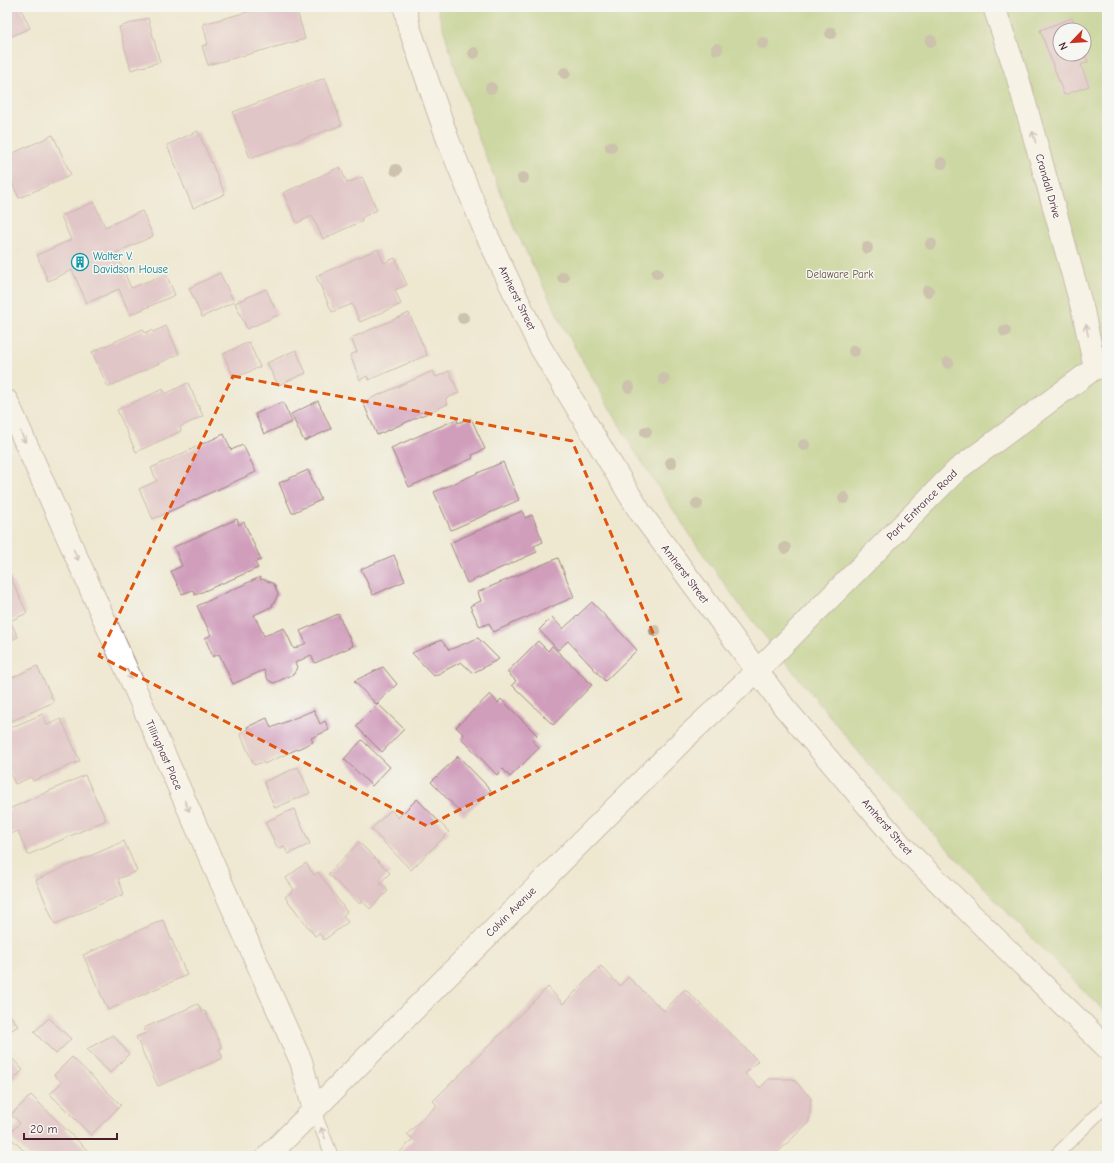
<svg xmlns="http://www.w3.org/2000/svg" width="1114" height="1163" font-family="'Comic Neue',sans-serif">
  <rect width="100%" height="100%" fill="#f6f6f2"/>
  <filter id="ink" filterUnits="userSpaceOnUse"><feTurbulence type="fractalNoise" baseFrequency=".025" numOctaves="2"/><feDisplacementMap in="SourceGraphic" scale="8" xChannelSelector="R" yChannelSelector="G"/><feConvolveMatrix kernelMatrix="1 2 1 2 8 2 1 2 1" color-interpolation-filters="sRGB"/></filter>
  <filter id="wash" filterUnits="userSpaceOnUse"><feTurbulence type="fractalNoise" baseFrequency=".012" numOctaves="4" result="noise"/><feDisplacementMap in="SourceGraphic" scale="16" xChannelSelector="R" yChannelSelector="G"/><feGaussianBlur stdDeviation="0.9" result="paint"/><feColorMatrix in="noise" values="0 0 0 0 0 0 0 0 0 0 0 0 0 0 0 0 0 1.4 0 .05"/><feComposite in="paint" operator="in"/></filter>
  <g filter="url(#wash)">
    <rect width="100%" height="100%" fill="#eee8d1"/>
    <path fill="#a5c46c" stroke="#78724c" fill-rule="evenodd" d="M437,7H1107V1014L1020,926L870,766L742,608L698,547L634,450L566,332L518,235L476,132L451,54ZM1060,30H1084V54H1060Z"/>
    <g id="blocks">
      <path fill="#d09dbb" d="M7,7H20L30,28L7,38Z
        M266,7H296L305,39L208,65L202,46L208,44L203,24Z
        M148,18L160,62L131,70L119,27Z
        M1072,18L1076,30H1060V54H1085L1088,62L1081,65L1089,86L1064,95L1040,30Z
        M325,78L342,125L250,158L233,112Z
        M198,131L225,194L193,208L167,145Z
        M53,135L71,175L19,198L7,172V156Z
        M340,167L347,183L362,177L377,210L361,218L362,221L323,239L312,216L297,223L283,193Z
        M94,202L105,227L142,211L153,236L116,253L131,288L166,274L175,295L130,315L119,289L87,303L72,270L48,281L37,255L71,240L61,216Z
        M378,249L384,263L395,258L407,285L395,290L401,304L360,322L352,304L332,312L316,276Z
        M220,273L234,302L202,317L189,288Z
        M266,289L278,315L247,329L235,303Z
        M409,313L427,355L369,380L367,376L360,380L350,355L357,352L351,338Z
        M166,326L179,354L108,387L92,352L143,329L145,333L152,330L153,332Z
        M249,342L260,367L234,378L223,354Z
        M296,350L306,373L278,385L267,363Z
        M433,371L436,377L449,371L459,393L445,399L448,404L377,435L363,402Z
        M188,383L203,416L180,427L181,431L136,452L117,410L163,389L165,394Z
        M318,401L331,429L304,441L291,414Z
        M283,402L292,422L264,434L255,414Z
        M471,418L485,449L472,455L473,458L409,487L391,448L457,419L458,423Z
        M224,434L231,450L243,445L256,472L153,519L139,489L157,481L151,468Z
        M503,462L519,500L451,530L434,492Z
        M308,470L321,500L292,513L279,483Z
        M522,511L525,518L532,515L543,542L534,546L537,552L467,583L450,543Z
        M237,519L239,525L244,522L261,560L255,562L258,568L195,595L193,590L182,594L171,571L182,566L174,547Z
        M394,555L405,581L373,595L361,569Z
        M558,558L574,597L493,632L489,623L480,627L470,606L481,601L478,592Z
        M7,574H9L27,613L10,621L18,637L7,642Z
        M260,577L261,580L263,579L274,584L278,594L274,603L272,604L273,606L254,615L264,636L284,628L294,649L306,643L300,631L338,614L353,646L315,663L311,655L295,663L297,667L294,674L274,683L268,680L264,670L233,684L219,654L213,657L205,638L211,635L197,606Z
        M592,602L637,650L605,681L568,641L558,650L539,630L552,617L563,629Z
        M478,638L499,659L473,673L461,662L434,676L412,653L441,640L449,650Z
        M538,641L548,651L552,646L592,685L553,725L512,685L516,681L507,672Z
        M37,666L54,702L7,723V680Z
        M383,667L397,684L376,704L354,681Z
        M490,694L498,703L501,699L537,735L532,740L539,748L510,777L503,769L497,775L461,738L464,735L456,727Z
        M378,704L404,729L382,752L356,726Z
        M314,710L320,724L325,721L329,730L311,738L313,742L264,764L263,762L254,765L240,733L248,729L247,727L267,718L271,728Z
        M43,714L47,725L61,719L80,761L33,781L31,777L15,784L9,770L7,771V729Z
        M362,740L390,767L372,786L344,759Z
        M458,756L491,790L464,816L431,782Z
        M298,767L310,793L275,808L264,782Z
        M85,775L106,820L28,855L18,831L9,835L7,830V813L10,812L9,809Z
        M417,799L449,832L411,870L371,829L391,810L398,818Z
        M294,809L310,844L288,854L284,846L278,849L265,822Z
        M124,841L137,871L118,879L124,894L55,924L36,880Z
        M359,842L390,873L380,883L388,891L370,909L362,901L360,904L328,874Z
        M306,863L314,875L318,872L347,912L343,915L348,922L324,940L319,933L315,936L285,897L294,890L286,878Z
        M163,920L187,975L108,1010L83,955Z
        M601,966L620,986L628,977L664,1011L685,989L758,1061L745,1074L760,1088L769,1079H793L811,1098L809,1122L774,1156H396L413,1139L407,1134L437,1105L433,1101L548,987L563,1004Z
        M198,1004L202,1012L205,1011L222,1048L219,1049L223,1058L158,1086L136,1037L146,1033L144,1028Z
        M7,1011L18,1026L7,1033Z
        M49,1018L71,1039L56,1054L34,1032Z
        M113,1035L129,1054L110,1073L87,1049Z
        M7,1053L23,1070L7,1086Z
        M72,1057L121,1105L91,1135L50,1094L62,1082L54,1075Z
        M31,1095L93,1156H29L8,1135L20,1123L11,1115Z"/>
    </g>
  </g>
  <g filter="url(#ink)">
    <use href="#blocks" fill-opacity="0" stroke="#9c847e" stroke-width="1"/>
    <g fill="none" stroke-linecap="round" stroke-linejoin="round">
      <g stroke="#9c847e" stroke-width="14">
        <path id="service" d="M314,1111L332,1156
          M1055,1156L1107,1105"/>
      </g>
      <g stroke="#9c847e" stroke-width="24">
        <path id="minor" d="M994,7L1017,75L1083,311L1095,368
          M7,401L294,1046L301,1061L314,1111
          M757,671L958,469L1095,368L1107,367"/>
      </g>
      <g stroke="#9c847e" stroke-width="24">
        <path id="tertiary" d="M405,7L409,27L448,140L485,231L539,345L640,512L784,707L901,845L1107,1048
          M268,1156L686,737L757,671"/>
      </g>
      <use href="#service" stroke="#fff" stroke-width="12"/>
      <use href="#minor" stroke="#fff" stroke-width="22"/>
      <use href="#tertiary" stroke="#fff" stroke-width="22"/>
    </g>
    <g fill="#a39580">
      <circle cx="831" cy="33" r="6"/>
      <circle cx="931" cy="41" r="6"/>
      <circle cx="763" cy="43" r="6"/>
      <circle cx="717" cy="49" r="6"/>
      <circle cx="474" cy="53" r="6"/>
      <circle cx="565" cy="73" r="6"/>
      <circle cx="491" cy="88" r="6"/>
      <circle cx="611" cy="147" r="6"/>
      <circle cx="942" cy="163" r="6"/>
      <circle cx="396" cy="170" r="6"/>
      <circle cx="523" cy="178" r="6"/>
      <circle cx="931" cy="244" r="6"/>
      <circle cx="867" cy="248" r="6"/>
      <circle cx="657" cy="273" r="6"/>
      <circle cx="563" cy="277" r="6"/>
      <circle cx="928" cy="291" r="6"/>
      <circle cx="463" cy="318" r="6"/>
      <circle cx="1005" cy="331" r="6"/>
      <circle cx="854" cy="351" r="6"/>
      <circle cx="948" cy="363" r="6"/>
      <circle cx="664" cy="379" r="6"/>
      <circle cx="629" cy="387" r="6"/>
      <circle cx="646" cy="432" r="6"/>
      <circle cx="804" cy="445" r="6"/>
      <circle cx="671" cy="463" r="6"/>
      <circle cx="844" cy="498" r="6"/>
      <circle cx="697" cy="504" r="6"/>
      <circle cx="785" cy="548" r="6"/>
      <circle cx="655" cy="631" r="6"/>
    </g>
    <defs><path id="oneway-shaft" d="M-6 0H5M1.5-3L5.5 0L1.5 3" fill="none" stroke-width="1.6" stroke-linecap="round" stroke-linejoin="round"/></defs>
    <g stroke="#ae9aa0">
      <use href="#oneway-shaft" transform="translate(1034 137) rotate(-106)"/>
      <use href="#oneway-shaft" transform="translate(1087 330) rotate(-102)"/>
      <use href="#oneway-shaft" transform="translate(23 437) rotate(66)"/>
      <use href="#oneway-shaft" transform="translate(76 555) rotate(66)"/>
      <use href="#oneway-shaft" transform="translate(129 674) rotate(66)"/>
      <use href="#oneway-shaft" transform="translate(187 806) rotate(66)"/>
      <use href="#oneway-shaft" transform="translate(323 1133) rotate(-112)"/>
    </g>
  </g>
  <path d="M0 0H1114V1163H0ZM233,376L572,441L681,699L427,826L99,656Z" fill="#eee8d1" fill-opacity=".55" fill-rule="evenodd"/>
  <path fill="none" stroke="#e0560e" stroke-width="3" stroke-dasharray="8 5" stroke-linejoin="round" d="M233,376L572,441L681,699L427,826L99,656Z"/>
  <defs>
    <g id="building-ring" transform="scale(0.9)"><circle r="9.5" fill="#f6f6f2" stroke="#0f9aa8" stroke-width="1.5"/><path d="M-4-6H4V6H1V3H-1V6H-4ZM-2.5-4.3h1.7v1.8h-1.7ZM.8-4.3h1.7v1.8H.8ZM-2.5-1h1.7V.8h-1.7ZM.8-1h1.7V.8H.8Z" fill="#0f9aa8"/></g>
  </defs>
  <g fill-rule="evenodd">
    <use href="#building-ring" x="80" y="262"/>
  </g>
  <g text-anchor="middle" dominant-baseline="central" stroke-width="3" stroke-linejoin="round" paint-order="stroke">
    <g font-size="11" fill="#4a1f2b" stroke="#f6f6f2">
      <text transform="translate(1048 186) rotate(74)">Crandall Drive</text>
      <text transform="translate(517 298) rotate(64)">Amherst Street</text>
      <text transform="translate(922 505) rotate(-45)">Park Entrance Road</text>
      <text transform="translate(685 574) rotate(53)">Amherst Street</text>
      <text transform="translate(164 755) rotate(66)">Tillinghast Place</text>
      <text transform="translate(887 827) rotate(49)">Amherst Street</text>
      <text transform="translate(511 912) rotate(-45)">Colvin Avenue</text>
    </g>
    <g font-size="11" fill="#0d838f" stroke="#f6f6f2" text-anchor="start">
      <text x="93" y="256">Walter V.<tspan x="93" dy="13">Davidson House</tspan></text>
    </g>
    <g font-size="11" fill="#65513e" stroke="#f6f6f2">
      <text x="840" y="274">Delaware Park</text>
    </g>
  </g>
  <rect width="1114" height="1163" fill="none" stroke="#f6f6f2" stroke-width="24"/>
  <g transform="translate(1072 42) rotate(245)"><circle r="19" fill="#f6f6f2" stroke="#b1a0a2"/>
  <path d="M0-3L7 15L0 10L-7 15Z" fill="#c8321e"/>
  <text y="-6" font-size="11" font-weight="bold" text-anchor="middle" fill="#4a1f2b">N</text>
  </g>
  <path d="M24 1133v6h93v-6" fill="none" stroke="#4a1f2b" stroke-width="2"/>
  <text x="30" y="1133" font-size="12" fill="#4a1f2b" stroke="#f6f6f2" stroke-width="3" paint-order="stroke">20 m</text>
</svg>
